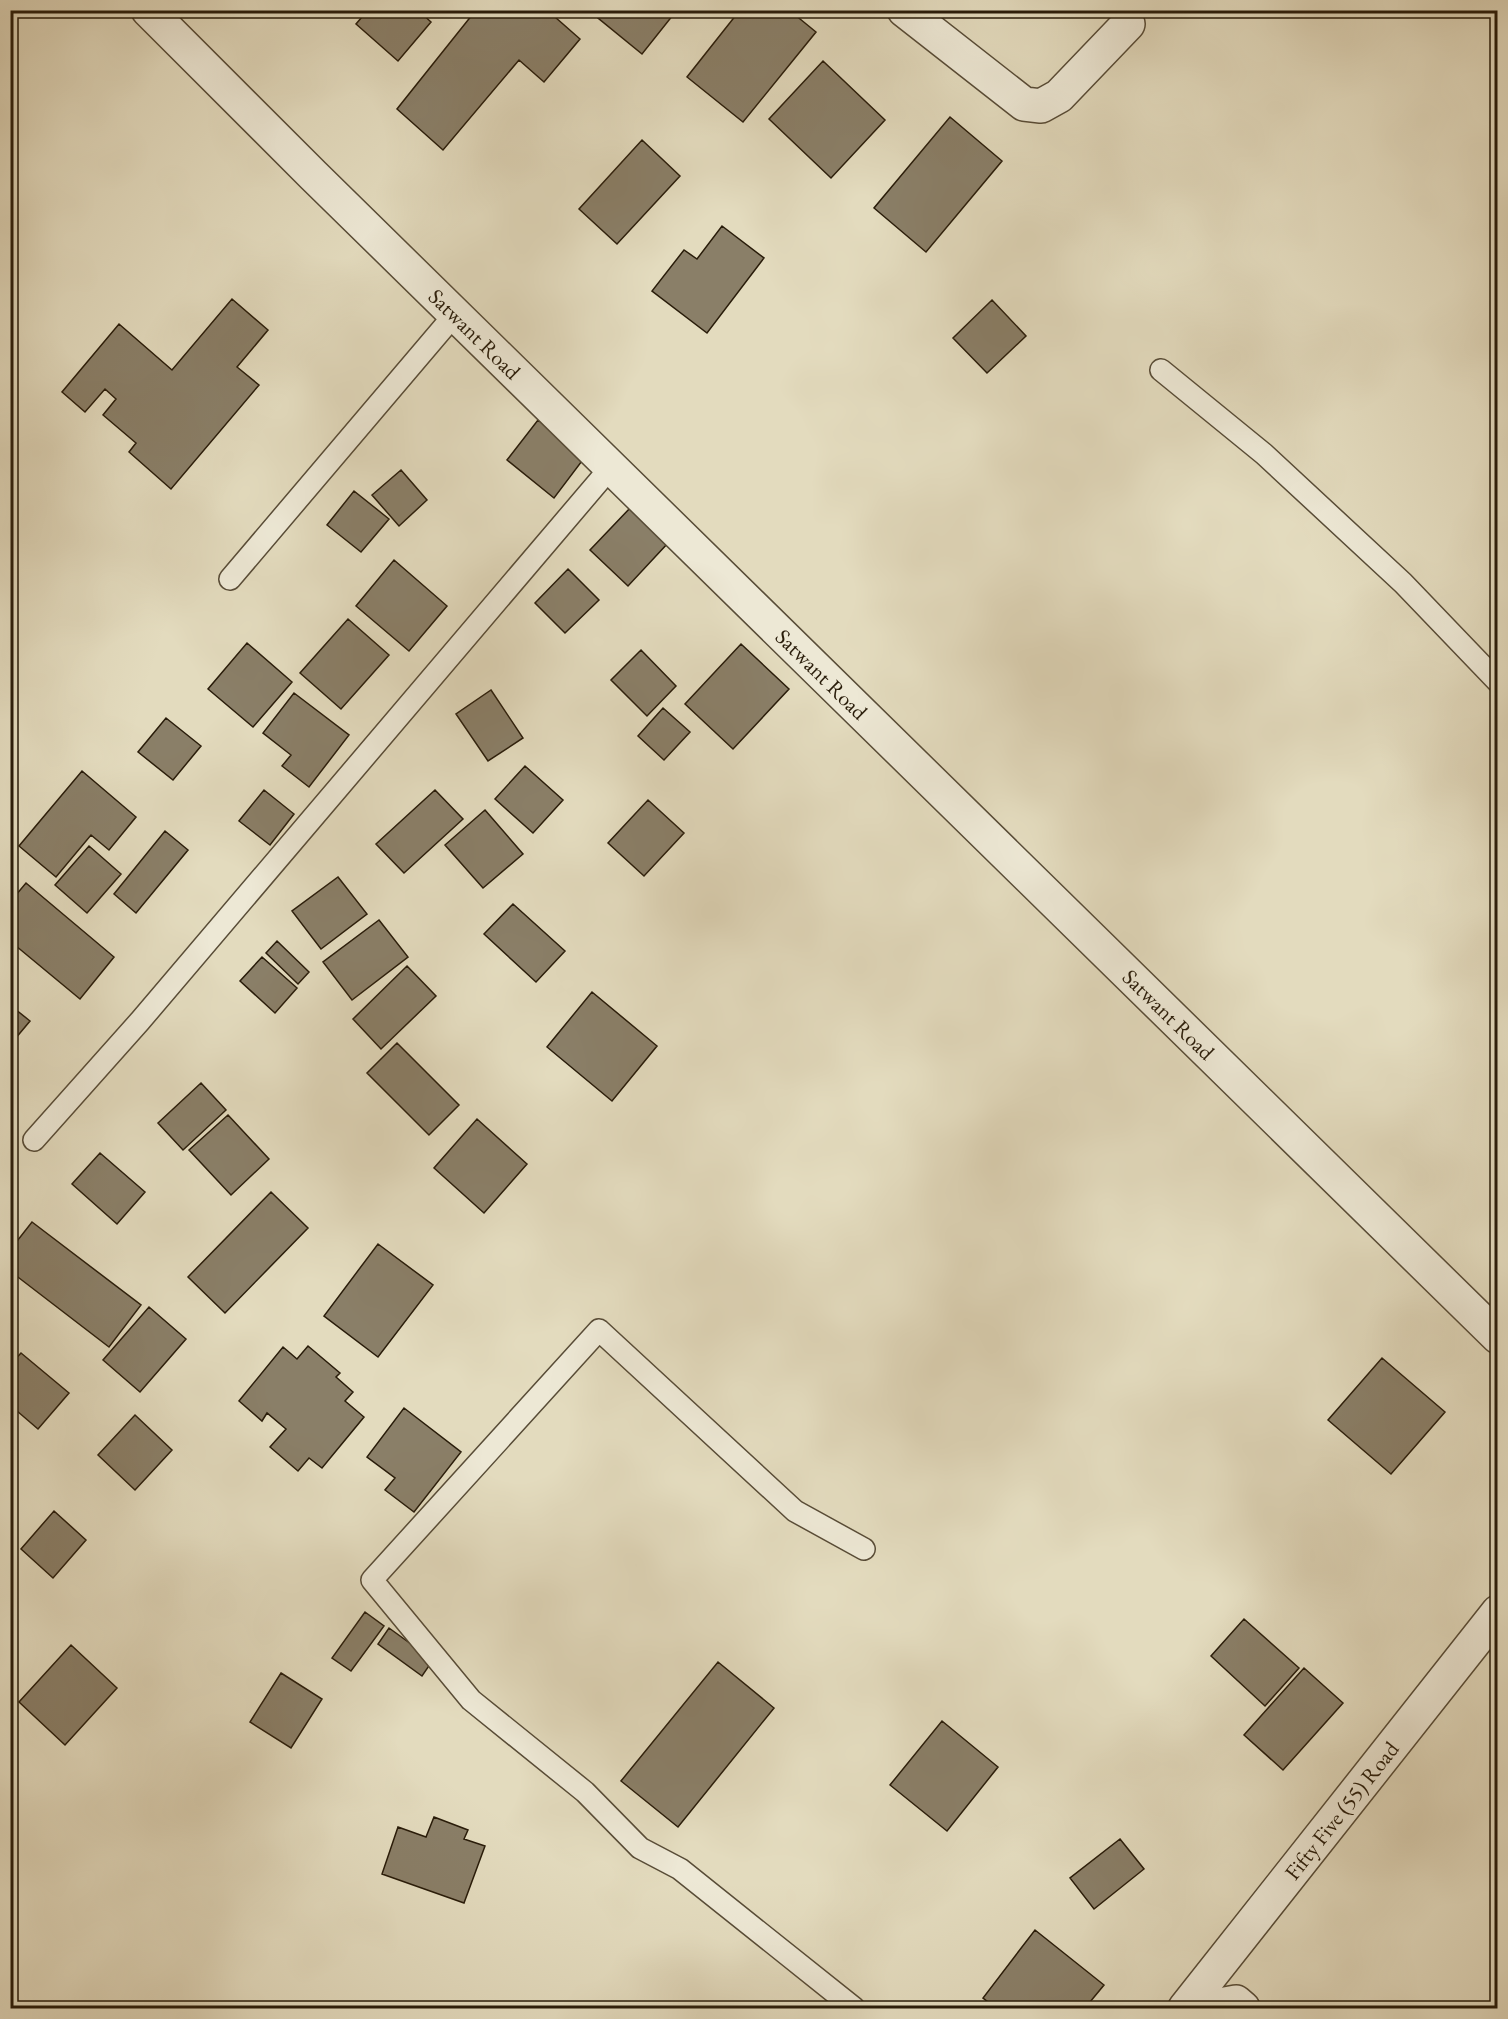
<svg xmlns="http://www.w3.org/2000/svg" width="1508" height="2019" font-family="'EB Garamond',serif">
  <rect width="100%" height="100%" fill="#e3dbbe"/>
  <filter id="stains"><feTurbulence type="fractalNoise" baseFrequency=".00333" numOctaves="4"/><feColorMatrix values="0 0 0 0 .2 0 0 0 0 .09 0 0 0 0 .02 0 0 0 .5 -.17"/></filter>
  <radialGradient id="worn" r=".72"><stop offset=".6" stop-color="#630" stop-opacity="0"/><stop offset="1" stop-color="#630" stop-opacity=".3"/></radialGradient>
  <path fill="#8a7f68" stroke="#291c0a" stroke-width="1.5" d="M368,10H418L431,22L398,61L356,24Z
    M476,10H547L580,39L544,82L519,60L443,150L397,109Z
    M604,10H677L642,54L598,18Z
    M740,10H789L816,32L743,122L687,77Z
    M823,61L885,120L831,178L769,119Z
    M950,117L1002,161L926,252L874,208Z
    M642,140L680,176L617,244L579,209Z
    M722,226L764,258L707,333L652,291L684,250L697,259Z
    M232,299L268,330L237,367L259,385L171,489L129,452L136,443L103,415L116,399L105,389L85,412L62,392L119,324L172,370Z
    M992,300L1026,336L987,373L953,338Z
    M538,420L585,457L554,498L507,460Z
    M401,470L427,500L399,526L372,495Z
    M354,491L389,519L361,552L327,525Z
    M631,507L668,543L628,586L590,550Z
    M394,560L447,606L409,651L356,606Z
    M568,569L599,600L565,633L535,603Z
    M348,619L389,655L341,709L300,673Z
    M247,643L292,682L253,727L208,689Z
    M741,644L789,689L733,749L685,704Z
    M641,650L676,686L647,716L611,680Z
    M491,690L523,738L488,761L456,714Z
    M294,693L349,735L309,787L282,766L291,755L263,733Z
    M663,708L690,732L664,760L638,736Z
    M166,718L201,746L173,780L138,752Z
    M525,766L563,800L533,833L495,799Z
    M82,771L136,817L109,850L91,835L56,877L19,846Z
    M264,790L294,814L270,845L239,821Z
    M435,790L463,819L404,873L376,844Z
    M648,800L684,833L644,876L608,843Z
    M485,810L523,854L483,888L445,845Z
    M165,831L188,850L136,913L114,894Z
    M89,846L121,874L87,913L55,885Z
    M338,877L367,914L321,949L292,911Z
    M26,883L114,957L80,999L10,941V902Z
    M513,904L565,951L536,982L484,934Z
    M379,920L408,957L352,1000L323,962Z
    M277,941L309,972L298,984L266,953Z
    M262,957L297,988L275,1013L240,981Z
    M407,966L436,996L381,1049L353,1019Z
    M592,992L657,1046L612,1101L547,1047Z
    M10,1005L30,1021L10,1045Z
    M397,1043L459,1105L429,1135L367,1073Z
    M201,1083L226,1110L183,1150L158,1123Z
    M228,1115L269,1159L231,1195L189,1150Z
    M477,1119L527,1164L484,1213L434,1168Z
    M100,1153L145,1192L117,1224L72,1184Z
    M271,1192L308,1228L225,1313L188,1277Z
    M32,1222L141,1305L109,1347L10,1271V1250Z
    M378,1244L433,1285L378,1357L324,1316Z
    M149,1307L186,1339L140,1392L103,1360Z
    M308,1346L340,1373L336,1377L353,1392L345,1401L364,1417L322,1468L309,1458L298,1471L270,1447L286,1429L267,1413L262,1421L239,1401L283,1347L297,1359Z
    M21,1353L69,1393L38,1429L10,1405V1365Z
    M1382,1358L1445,1412L1391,1474L1328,1420Z
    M404,1408L461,1452L414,1512L385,1490L395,1478L367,1457Z
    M135,1415L172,1450L135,1490L98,1455Z
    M54,1511L86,1540L53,1578L21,1549Z
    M365,1612L384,1626L351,1671L332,1658Z
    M1244,1619L1299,1668L1265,1706L1211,1656Z
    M389,1628L433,1660L422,1676L378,1644Z
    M71,1645L117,1688L65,1745L19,1702Z
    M718,1662L774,1708L678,1827L621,1781Z
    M1304,1668L1343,1703L1283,1770L1244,1735Z
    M281,1673L322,1699L291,1748L250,1722Z
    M942,1721L998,1767L947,1831L890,1785Z
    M434,1817L468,1830L464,1839L485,1846L464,1903L382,1874L398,1827L426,1837Z
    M1120,1839L1144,1869L1094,1909L1070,1878Z
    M1035,1930L1104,1985L1085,2008H1081L1072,2002L1067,2008H996L983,1998Z"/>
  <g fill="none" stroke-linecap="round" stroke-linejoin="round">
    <g stroke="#584c37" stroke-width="24">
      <path id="lane" d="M1161,370L1264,454L1403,583L1498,682
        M230,579L455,314
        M34,1140L140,1021L611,467
        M854,2008L680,1869L640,1848L585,1792L471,1700L372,1580L599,1330L795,1511L864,1549"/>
    </g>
    <g stroke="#584c37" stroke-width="36">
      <g id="street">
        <path id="s1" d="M148,10L313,175L1498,1337"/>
        <path d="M904,10L1024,104L1041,106L1059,96L1128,24"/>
        <path id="s2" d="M1185,2008L1498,1612"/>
        <path d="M1211,2008L1214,2006L1236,2002L1243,2008"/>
      </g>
    </g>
    <use href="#lane" stroke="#ede8d5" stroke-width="21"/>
    <use href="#street" stroke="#ede8d5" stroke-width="33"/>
  </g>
  <g text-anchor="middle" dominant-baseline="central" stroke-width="4.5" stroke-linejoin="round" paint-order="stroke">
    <g font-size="22" fill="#291c0a" stroke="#ede8d5">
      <text stroke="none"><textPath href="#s1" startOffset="460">Satwant Road</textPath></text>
      <text stroke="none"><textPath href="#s1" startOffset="946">Satwant Road</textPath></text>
      <text stroke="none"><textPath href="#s1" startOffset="1432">Satwant Road</textPath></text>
      <text stroke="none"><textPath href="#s2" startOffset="252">Fifty Five (55) Road</textPath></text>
    </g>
  </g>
  <rect width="1508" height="2019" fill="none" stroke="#e3dbbe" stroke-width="36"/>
  <rect x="12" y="12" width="1484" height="1995" fill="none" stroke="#291c0a" stroke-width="3"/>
  <rect x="18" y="18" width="1472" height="1983" fill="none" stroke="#291c0a" stroke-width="1.5"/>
  <rect width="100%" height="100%" filter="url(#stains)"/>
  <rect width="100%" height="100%" fill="url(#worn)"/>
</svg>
